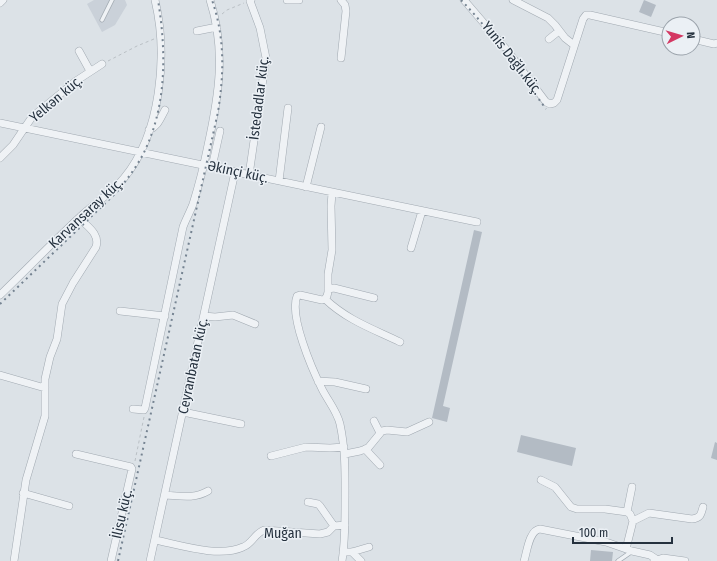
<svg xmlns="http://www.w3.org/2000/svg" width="717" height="561" font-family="'Fira Sans Condensed',sans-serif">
  <rect width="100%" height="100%" fill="#dce2e7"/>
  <path fill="#cad1d9" d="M94,0H125L127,5L115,25L102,32L87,4Z"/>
  <path fill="#b3bbc4" d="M644,0L656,5L651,17L639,12Z
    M474,230L482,232L443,406L450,408L447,422L432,418Z
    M521,435L576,448L572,466L517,452Z
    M715,442L717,443V460L711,458Z
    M591,550L613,552L612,561H590Z"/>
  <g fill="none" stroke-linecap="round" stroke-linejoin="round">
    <g stroke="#a1a9b1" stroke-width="5">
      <path id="service" d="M102,20L112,0
        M618,561L631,552"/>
    </g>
    <g stroke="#a1a9b1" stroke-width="8">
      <path id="minor" d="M287,0H299
        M464,0L506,49L546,102L550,104L554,103L557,100L583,19L586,15H590L669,33
        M513,0L548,18L555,25L565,38L574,45
        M0,3L3,0
        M197,31L217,27
        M549,39L559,31
        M693,39L714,44L717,43
        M79,51L90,71
        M341,58L346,11L345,5L341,0
        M0,123L477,222
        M149,130C158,126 160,119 165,110
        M0,158L13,145L32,117L76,81L102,64
        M212,167L220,131
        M249,175L266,58L260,28L250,1L251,0
        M279,181L288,108
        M306,187L321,127
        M332,193L331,206L332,250L328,274V292L327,296L325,299L322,300L300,295L297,296C289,316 312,369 322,389C328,401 337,411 340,424C346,452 345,478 345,506C345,525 345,543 342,561
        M411,248L422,211
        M328,289L334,288L374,298
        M0,295C27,269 53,242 81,216C95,203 112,193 124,178C161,133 168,55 155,0
        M325,299C347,320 373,329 400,342
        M120,311L165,316
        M204,316L215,317L233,315L255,324
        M0,375L45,388
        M318,381L335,382L366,389
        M133,409L144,410L145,408L183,227C186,219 190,212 193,204C199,185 204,165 208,145C219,95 226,50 210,0
        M183,412L241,424
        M374,421L380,433
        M365,449L380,465
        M76,454L131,467L132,469L111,561
        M345,454L360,451L368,448L382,431L387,430L407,432L429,422
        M271,456L306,447L330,448L344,447
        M541,480L555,487L571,507L577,509H605L627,512L630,514L633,521L649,513L692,519C701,518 701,514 703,507
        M23,493L69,506
        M165,495C181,496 194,499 208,491
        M308,502L318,504L320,506L334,526
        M627,512L632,487
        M155,540C180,545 219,558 243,547C252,544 255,533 264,530L320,534L328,532L334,526L345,525
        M626,549L633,521
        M343,552H352L369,547
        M352,552L361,561
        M14,561L26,480L45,416V379L50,357L57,339L62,304L73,283L96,247C100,234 88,227 79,218
        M150,561L235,172
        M524,561C527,552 529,530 540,529L606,542L632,551L650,555L656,559
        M654,561L663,558L685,561"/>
    </g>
    <path stroke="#bac0c5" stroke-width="1" stroke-dasharray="3 3" stroke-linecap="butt" d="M222,14L227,10L244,3
      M108,61L137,46L154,39
      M135,461L144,417"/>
    <use href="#service" stroke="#eff2f5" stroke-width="3.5"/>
    <use href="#minor" stroke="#eff2f5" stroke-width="7"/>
    <path stroke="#758391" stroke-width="2" stroke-dasharray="2 4" stroke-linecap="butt" d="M461,0C493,33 519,72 546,109
      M0,304L117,192C128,178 139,164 146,148C167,102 166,49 158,0
      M118,561L218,112C224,73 225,38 212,0"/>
  </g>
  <g text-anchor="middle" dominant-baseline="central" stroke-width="3" stroke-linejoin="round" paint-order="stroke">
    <g font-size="14" fill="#25313e" stroke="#ebf0f5">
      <text transform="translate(512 58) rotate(52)">Yunis Dağlı küç.</text>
      <text transform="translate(259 98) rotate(-83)">İstedadlar küç.</text>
      <text transform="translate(56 99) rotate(-40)">Yelkən küç.</text>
      <text transform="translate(238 172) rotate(12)">Əkinçi küç.</text>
      <text transform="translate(86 213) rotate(-43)">Karvansaray küç.</text>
      <text transform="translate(193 366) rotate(-78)">Ceyranbatan küç.</text>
      <text transform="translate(122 514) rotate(-77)">İlisu küç.</text>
      <text x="283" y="533">Muğan</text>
    </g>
  </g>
  <g transform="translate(681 36) rotate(85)"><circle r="19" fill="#ebf0f5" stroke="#9ca4ac"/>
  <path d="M0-3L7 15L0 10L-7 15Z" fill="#d43863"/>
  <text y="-6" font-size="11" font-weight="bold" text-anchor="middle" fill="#25313e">N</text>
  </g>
  <path d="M573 537v6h99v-6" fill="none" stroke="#25313e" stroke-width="2"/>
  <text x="579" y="537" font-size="12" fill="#25313e" stroke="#ebf0f5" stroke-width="3" paint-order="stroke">100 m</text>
</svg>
